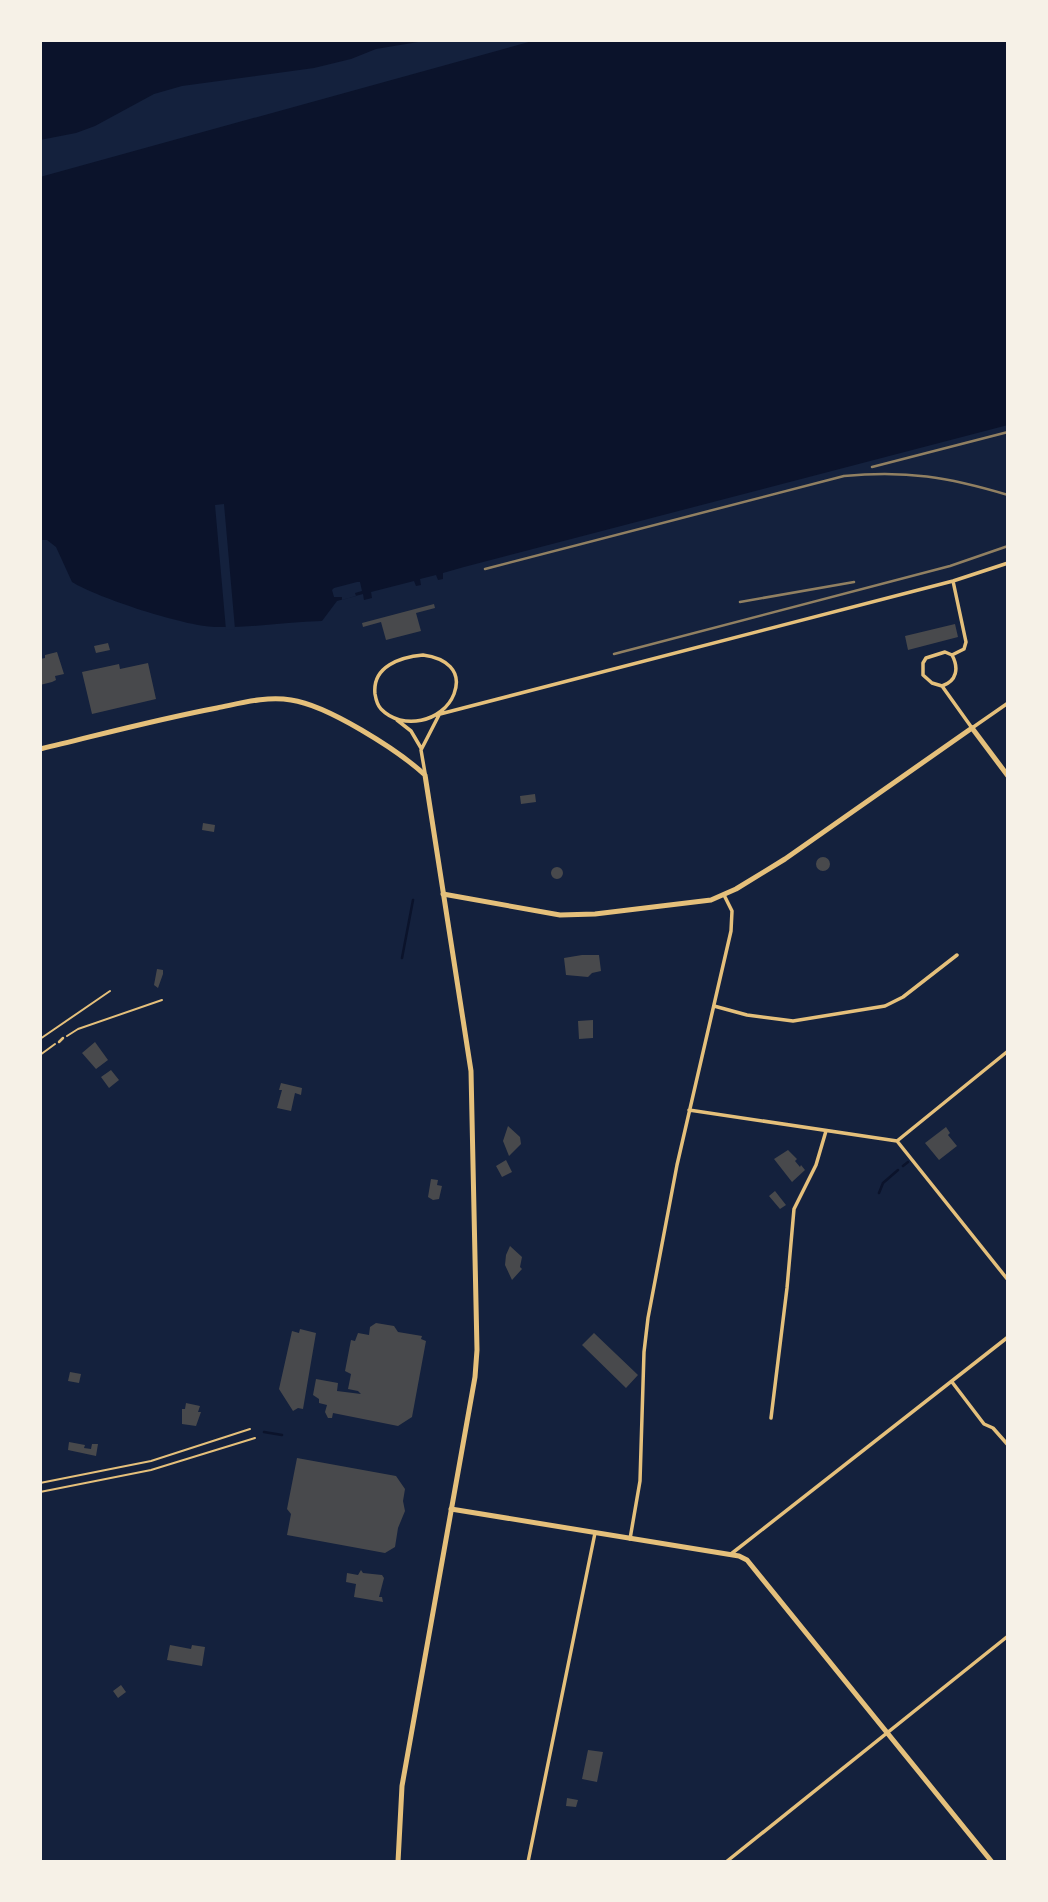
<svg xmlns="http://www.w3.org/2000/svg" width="1048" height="1902" font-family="Ubuntu,sans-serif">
  <rect width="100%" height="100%" fill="#14213d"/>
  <path fill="#0b132b" d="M40,40H1008V425L464,567L443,573V579L438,580L436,575L420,579L421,585L416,586L414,581L371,592L372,598L364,600L363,594L337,601L322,621C287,622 250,628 215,627C184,626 98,598 72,582L56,547L47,540H40Z"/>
  <path fill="#14213d" d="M430,40H536L40,177V140L76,133L95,126L154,94L182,86L314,68L351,59L376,49Z
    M224,504L235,629L226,630L215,505Z
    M357,582H360L362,591L355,593L356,596L342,600V597H334L332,590L334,588Z"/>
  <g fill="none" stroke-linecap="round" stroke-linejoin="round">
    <path stroke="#0b132b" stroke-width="2.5" d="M402,958L413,900
      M903,1166L908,1162
      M879,1193L883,1183L898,1170
      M264,1432L282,1435"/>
  </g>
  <path fill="#48494c" d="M434,604L435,608L416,613L421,631L386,640L381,622L363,627L362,623Z
    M955,624L958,637L908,650L905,636Z
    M108,643L110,650L96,653L94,646Z
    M57,652L64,674L55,676L56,680L52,682L40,685V659L45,658V655Z
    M148,663L156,699L92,714L82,672L119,664L120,669Z
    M535,794L536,802L521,804L520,796Z
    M203,823L215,825L214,832L202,830Z
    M816 864a7 7 0 1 1 14 0a7 7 0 1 1-14 0Z
    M551 873a6 6 0 1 1 12 0a6 6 0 1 1-12 0Z
    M582,955H599L601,971L592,973L588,977L566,975L564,958Z
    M157,969L163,970V974L158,988L154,985Z
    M593,1020V1038L579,1039L578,1021Z
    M95,1042L108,1060L96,1069L82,1053Z
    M111,1070L119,1080L109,1088L101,1077Z
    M281,1083L302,1088L301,1095L295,1093L291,1111L277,1108L282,1090H279Z
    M508,1126L520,1137L521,1144L509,1156L503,1141Z
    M946,1127L950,1133L948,1135L957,1146L939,1160L925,1143Z
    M788,1150L797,1159L795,1161L800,1167L801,1165L805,1170L792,1182L774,1159Z
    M506,1160L512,1172L502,1177L496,1166Z
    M431,1179L438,1180L437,1185L442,1186L439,1199L433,1200L428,1197Z
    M775,1191L786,1205L780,1209L769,1196Z
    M510,1246L522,1257L520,1267L522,1269L512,1280L505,1265L506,1255Z
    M376,1323L394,1326L398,1332L422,1336L421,1339L426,1341L412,1417L398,1426L333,1413L332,1418H328L325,1412L327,1405L319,1403V1399L313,1395L316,1379L338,1383L337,1391L361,1394L358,1391L348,1389L351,1374L345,1371L351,1340L355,1341L358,1333L369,1335L370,1327Z
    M300,1329L316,1333L303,1409L298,1408L293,1411L279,1389L292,1331L299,1333Z
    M594,1333L638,1375L626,1388L582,1345Z
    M70,1372L81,1374L79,1383L68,1381Z
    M186,1403L200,1406L198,1412H201L196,1426L182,1424V1409H185Z
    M69,1442L85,1445L84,1448L91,1449L92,1444H98L96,1456L68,1450Z
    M297,1458L396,1476L405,1489L403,1501L405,1511L398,1528L395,1547L385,1553L287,1535L291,1514L287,1509Z
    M361,1570L363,1573L382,1575L384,1578L379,1597H382L383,1602L354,1597L356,1584L346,1582L347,1573L358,1575Z
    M170,1645L191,1649L192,1645L205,1647L202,1666L167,1660Z
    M121,1685L126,1692L118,1698L113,1691Z
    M588,1750L603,1752L597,1782L582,1779Z
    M567,1798L578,1800L576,1807L566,1806Z"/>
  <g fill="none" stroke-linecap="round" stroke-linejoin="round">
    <path stroke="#e5c07b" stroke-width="2" d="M67,1036L78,1029L162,1000
      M40,1039L110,991
      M40,1055L55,1044
      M40,1483L151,1461L250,1429
      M40,1492L151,1470L255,1438"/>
    <path stroke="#e5c07b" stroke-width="2.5" d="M59,1042L63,1038"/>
    <path stroke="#e5c07b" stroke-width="3.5" d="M953,581L966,642L964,649L952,655L945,652L926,658L923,663V675L932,683L942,686L972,728L1008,703
      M423,655C445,658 463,670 454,694C443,722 402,731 381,709C377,705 376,700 375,694C372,666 401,657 423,655Z
      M942,686C957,681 959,668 952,655
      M440,714L953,581L1008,563
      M397,720L411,731L421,748
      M425,773L421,750L439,715
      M714,1006L747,1015L793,1021L885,1006L903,997L957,955
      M689,1110L897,1141L1008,1051
      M897,1141L1008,1280
      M952,1382L984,1424L993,1428L1008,1445
      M771,1418L787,1288L794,1209L816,1165L826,1131
      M630,1539L640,1481L644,1352L648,1318L677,1165L731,931L732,911L724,895
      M731,1554L1008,1337
      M528,1862L595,1533
      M726,1862L1008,1636"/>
    <path stroke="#e5c07b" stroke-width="5" d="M443,894L560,915L595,914L711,900L736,889L785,859L972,728L1008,776
      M451,1509L739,1556L747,1560L992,1862"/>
    <path stroke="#e5c07b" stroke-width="5" d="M40,749C99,735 158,719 217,708C242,703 266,696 291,700C327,705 398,750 425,775L471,1071L477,1350L475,1377L402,1786L398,1862"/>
    <path stroke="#918062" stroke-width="2.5" d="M872,467L1008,432
      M485,569L844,476C906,470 948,477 1008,495
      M740,602L854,582
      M614,654L950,566L1008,546"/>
  </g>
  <rect width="1048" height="1902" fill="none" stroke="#f6f1e7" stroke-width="84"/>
</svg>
